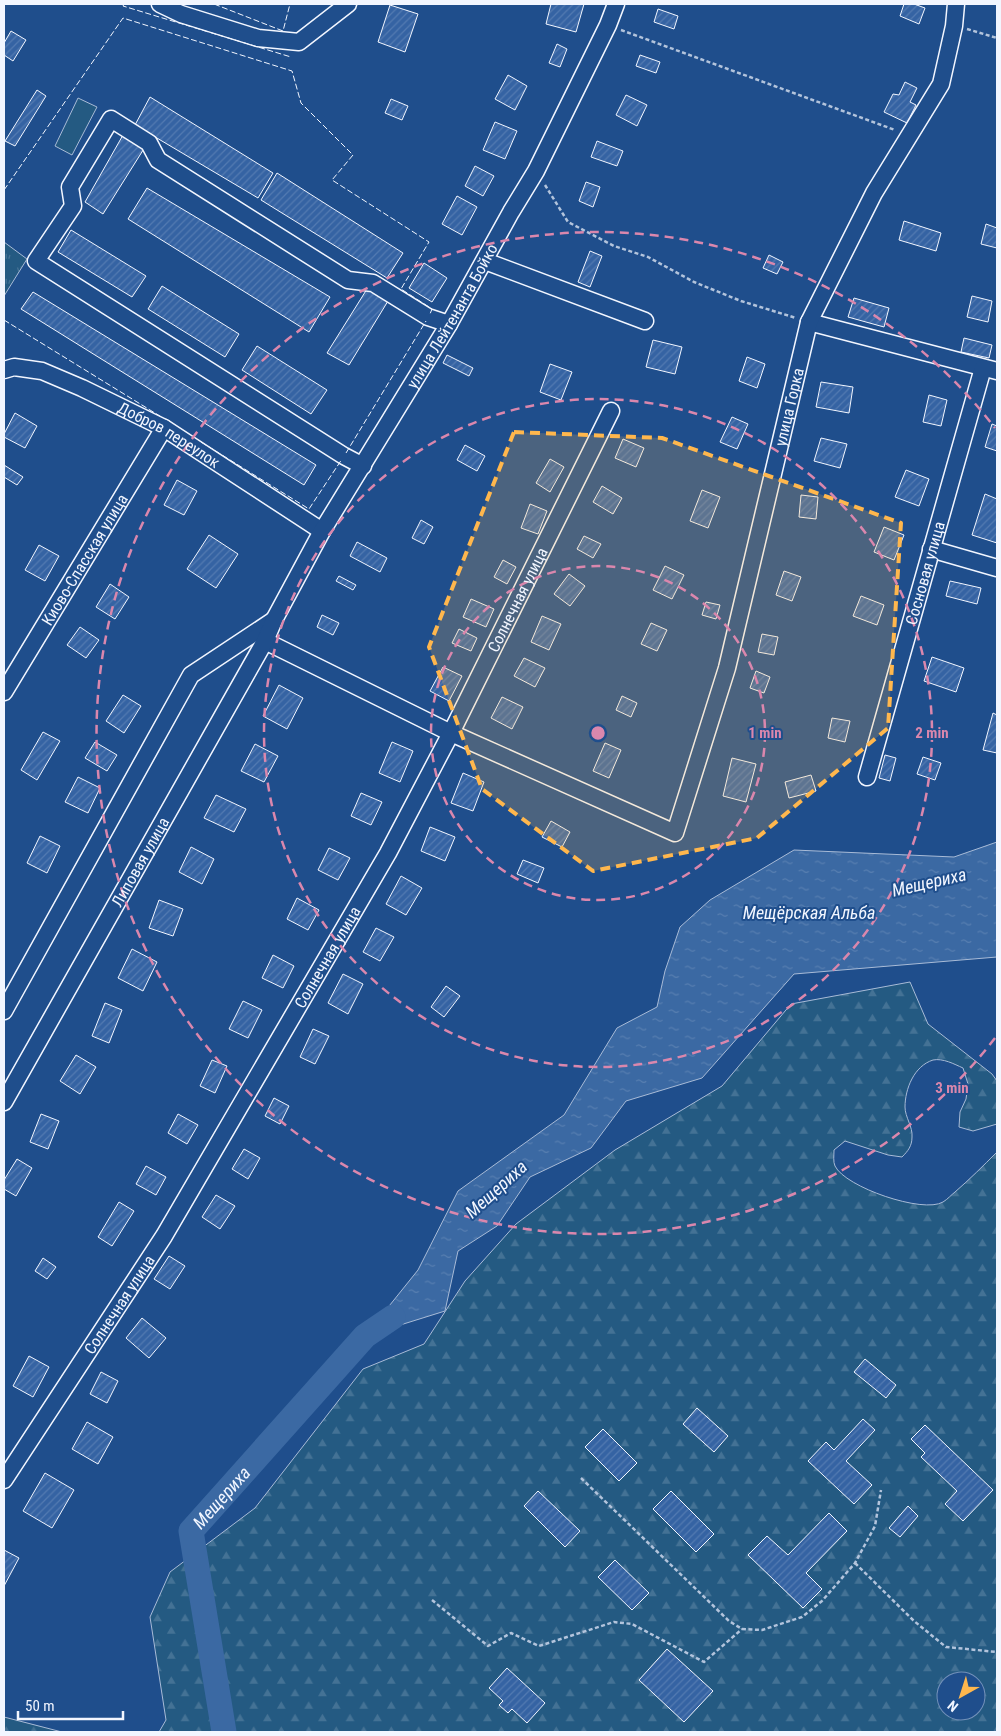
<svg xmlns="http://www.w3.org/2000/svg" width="1001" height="1736" font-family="'Roboto Condensed',sans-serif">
  <defs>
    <pattern id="grass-tufts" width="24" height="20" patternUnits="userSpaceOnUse" patternTransform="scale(1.25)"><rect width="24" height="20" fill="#245a82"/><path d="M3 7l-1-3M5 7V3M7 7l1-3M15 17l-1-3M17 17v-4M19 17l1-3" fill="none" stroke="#447295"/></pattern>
    <pattern id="forest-firs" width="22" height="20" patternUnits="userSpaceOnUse" patternTransform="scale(1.25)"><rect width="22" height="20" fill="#245a82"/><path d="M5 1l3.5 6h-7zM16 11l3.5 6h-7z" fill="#447295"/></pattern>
    <pattern id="water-ripples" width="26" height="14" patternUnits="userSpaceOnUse" patternTransform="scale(1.25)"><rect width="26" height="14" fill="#3b69a3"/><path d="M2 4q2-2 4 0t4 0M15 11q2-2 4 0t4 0" fill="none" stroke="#587fb1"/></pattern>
    <pattern id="building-hatch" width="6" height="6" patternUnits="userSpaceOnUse" patternTransform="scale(1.25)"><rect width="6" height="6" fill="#3563a3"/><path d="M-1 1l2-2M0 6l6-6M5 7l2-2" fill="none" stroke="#537ab1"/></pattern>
  </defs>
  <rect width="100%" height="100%" fill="#1f4e8c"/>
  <path fill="url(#grass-tufts)" stroke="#a8bbd7" d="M4,242L27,259L4,296Z"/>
  <path fill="url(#forest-firs)" stroke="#a8bbd7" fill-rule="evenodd" d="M910,982L928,1024L992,1074L997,1081V1124L973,1131L959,1127L960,1112L966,1099L968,1084L963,1068C954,1064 943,1058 933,1060C914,1066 905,1089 905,1107C905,1117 913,1127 912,1137C912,1146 908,1151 902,1157L888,1155L845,1141L834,1150C834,1155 833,1162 835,1166C845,1187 923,1214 943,1202C948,1199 951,1195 955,1192C970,1179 983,1166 997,1152V1732H159L166,1720L150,1617L170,1572L255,1508L363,1369L424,1344L465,1281L516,1224L615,1150L722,1086L791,1004ZM946,1681H976V1711H946Z
    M4,1717L62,1732H4Z"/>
  <path fill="#245a82" stroke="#a8bbd7" d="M78,98L97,107L72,155L55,146Z"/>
  <path fill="url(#water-ripples)" stroke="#a8bbd7" d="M997,842V957L794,974L702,1078L626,1101L591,1148L530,1177L497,1226L458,1251L445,1311L365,1336L418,1270L458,1191L564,1115L617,1028L657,1007L665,971L680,927L710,900L794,850L954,857Z"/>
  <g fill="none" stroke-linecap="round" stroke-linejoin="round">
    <path stroke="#3b69a3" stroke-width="25" id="s1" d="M224,1732L191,1531L365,1336L393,1317"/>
  </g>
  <path fill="url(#building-hatch)" stroke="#f2f6ff" d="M551,4H584L576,32L546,24Z
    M904,4H914L925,8L919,24L900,16Z
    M390,5L418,14L405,52L378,42Z
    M658,9L678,16L674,29L654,22Z
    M11,31L26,40L13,61L4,55V43Z
    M557,44L567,49L560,67L549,63Z
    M640,55L660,62L656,73L636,66Z
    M508,75L527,86L515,110L495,99Z
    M905,82L917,88L910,102L916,105L907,123L884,112L893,94L899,95Z
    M37,90L46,96L15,146L5,141Z
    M626,95L647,105L637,126L616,115Z
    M150,97L273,173L258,198L135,125Z
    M391,99L408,106L402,120L385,113Z
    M495,122L517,131L505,159L483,150Z
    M123,135L145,147L103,214L85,202Z
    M597,141L623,151L617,166L591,157Z
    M475,166L494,176L483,196L465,186Z
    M277,173L403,253L387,278L261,200Z
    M586,182L600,187L593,207L579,201Z
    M147,188L330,297L309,332L128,219Z
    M457,196L477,207L462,235L442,224Z
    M904,221L941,233L936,251L899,240Z
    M986,224L997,228V248L981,244Z
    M71,230L146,276L132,297L58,252Z
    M590,251L602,256L590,287L578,282Z
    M769,255L783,262L777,274L763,268Z
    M424,263L447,278L432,302L409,288Z
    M162,286L239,334L225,357L148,309Z
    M367,289L388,301L349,365L327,353Z
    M33,292L316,465L304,485L21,309Z
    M972,296L992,301L988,322L967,317Z
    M854,298L889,308L884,327L848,317Z
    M964,338L992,345L989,358L961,352Z
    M653,340L682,347L675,374L646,367Z
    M257,346L327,390L311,414L242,370Z
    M447,355L473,368L469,376L443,363Z
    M747,357L765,364L757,388L739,381Z
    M550,364L572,372L561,400L540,392Z
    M821,382L853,387L849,413L816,407Z
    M929,395L947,400L941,426L923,422Z
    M15,413L37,426L25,448L4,437V434Z
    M732,417L748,424L737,449L720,442Z
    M992,424L997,426V451L985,447Z
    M821,438L847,444L840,468L814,461Z
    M623,439L644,448L636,467L615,458Z
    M465,445L485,456L477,471L457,460Z
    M550,459L564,467L550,492L536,483Z
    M4,465L23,477L17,485L4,477Z
    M906,470L929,479L919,506L895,497Z
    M177,480L197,491L184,515L164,505Z
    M602,486L622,498L613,514L593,502Z
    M702,490L720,497L708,528L690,521Z
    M985,494L997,499V543L972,535Z
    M801,495L818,497L816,519L799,517Z
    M530,504L547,511L538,534L521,528Z
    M421,520L433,527L424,544L412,538Z
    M884,527L904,535L894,560L874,552Z
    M209,535L238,554L216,588L187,569Z
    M584,536L601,544L593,558L577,549Z
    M357,542L387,558L380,572L350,556Z
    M39,545L59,556L45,581L25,570Z
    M503,560L516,567L507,584L494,577Z
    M665,566L684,575L672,599L653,590Z
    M784,571L801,577L792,601L776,595Z
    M569,574L585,586L570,606L554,594Z
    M339,576L356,585L353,590L336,581Z
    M950,581L981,588L977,604L946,596Z
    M110,584L129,597L115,619L96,607Z
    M861,596L884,605L877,625L853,616Z
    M471,599L494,609L486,627L463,617Z
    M706,602L720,605L716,619L702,615Z
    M322,615L339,623L333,635L317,627Z
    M542,616L561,624L549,650L531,642Z
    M651,623L667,630L657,651L641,644Z
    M80,627L99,640L86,658L67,645Z
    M459,629L477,638L471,651L452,643Z
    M762,634L778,637L774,655L758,652Z
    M932,657L964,668L956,692L924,681Z
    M524,658L545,668L535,687L514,676Z
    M443,667L462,676L449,701L430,691Z
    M756,671L770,677L764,693L750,688Z
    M279,685L303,698L287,729L263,716Z
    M123,695L141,706L124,733L106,721Z
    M622,696L637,703L631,717L616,710Z
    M502,697L523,707L512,729L491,718Z
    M993,713L997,715V753L983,750Z
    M832,718L850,721L845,742L828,738Z
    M43,732L60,741L37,780L21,770Z
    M95,742L117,755L107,771L85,758Z
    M392,742L413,751L400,782L379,773Z
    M605,743L621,750L609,778L593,771Z
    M255,744L278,756L264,782L241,771Z
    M885,755L896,758L890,781L879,778Z
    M923,757L941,763L935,780L917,774Z
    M732,758L756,764L746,802L723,796Z
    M463,773L484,782L473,811L451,803Z
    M811,775L816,791L789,798L785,782Z
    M78,777L100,788L88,813L65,802Z
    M361,793L382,802L371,825L351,816Z
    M216,795L246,809L234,832L204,818Z
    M551,821L570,832L562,847L542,837Z
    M430,827L455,837L445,861L421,851Z
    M40,836L60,846L47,873L27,863Z
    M191,847L214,859L202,884L179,872Z
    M329,848L350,858L338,880L318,870Z
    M523,860L544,868L538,883L517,874Z
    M401,876L422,888L406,915L386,904Z
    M297,898L319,910L308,930L287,919Z
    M159,900L183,909L173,936L149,928Z
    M376,928L394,937L380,961L363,952Z
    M132,949L157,962L143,991L118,978Z
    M273,955L294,966L283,988L262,978Z
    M343,974L363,984L348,1014L328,1003Z
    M446,986L460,996L444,1017L431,1007Z
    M243,1001L262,1010L248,1038L229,1029Z
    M105,1003L122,1010L109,1043L92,1036Z
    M313,1029L329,1036L315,1064L300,1057Z
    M76,1055L96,1067L80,1094L60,1081Z
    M212,1060L227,1066L215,1093L200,1086Z
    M274,1098L289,1106L280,1124L265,1116Z
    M41,1114L59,1121L48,1149L30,1142Z
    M178,1114L198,1125L187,1144L168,1133Z
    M244,1149L260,1158L248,1179L232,1169Z
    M17,1159L32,1168L16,1196L4,1189V1180Z
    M146,1166L166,1177L156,1195L136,1184Z
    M216,1195L235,1206L220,1229L202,1217Z
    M119,1202L134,1211L112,1246L98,1237Z
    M169,1256L185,1266L170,1289L154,1279Z
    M43,1258L56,1267L47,1279L35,1271Z
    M142,1318L166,1338L149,1358L126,1338Z
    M29,1356L49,1367L33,1397L13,1386Z
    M865,1359L896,1385L886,1398L854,1372Z
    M101,1372L118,1381L107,1403L90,1394Z
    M697,1408L728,1436L714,1452L683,1424Z
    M863,1419L875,1430L846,1461L872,1485L854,1504L808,1461L826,1442L834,1450Z
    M87,1422L113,1437L98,1464L72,1449Z
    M925,1425L993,1490L963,1521L945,1504L957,1491L921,1457L925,1453L911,1439Z
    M603,1429L637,1463L619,1481L585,1447Z
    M45,1473L74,1490L52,1528L23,1511Z
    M538,1491L580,1531L565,1547L524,1506Z
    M671,1491L714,1534L696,1552L653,1509Z
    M908,1506L918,1516L900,1537L889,1528Z
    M829,1513L847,1531L806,1573L822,1589L803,1608L748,1555L767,1536L788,1555Z
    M4,1550L19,1558L4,1586Z
    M615,1560L649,1593L632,1610L598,1577Z
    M667,1649L713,1691L684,1722L639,1680Z
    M507,1668L545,1703L527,1723L512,1709L508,1713L499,1705L503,1701L489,1688Z"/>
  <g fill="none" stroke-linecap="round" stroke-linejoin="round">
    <g stroke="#f2f6ff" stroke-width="19">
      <g id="minor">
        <path d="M160,4L181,14L258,38L299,42L348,4"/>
        <path d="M485,261L645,321"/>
        <path d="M809,322L997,371"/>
        <path id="s2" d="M4,370L14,367L42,371L82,388L164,428L322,531"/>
        <path d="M363,466L344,456L36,261L73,206L70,187L111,119L149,143L158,160L348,280L373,283L428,317L449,324"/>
        <path d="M931,549L997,568"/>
        <path id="s3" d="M265,641L451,733L675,833L727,668L809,322L874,193L941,84L954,26L956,4"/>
        <path id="s4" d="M4,692L164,428"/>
        <path id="s5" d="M867,777L983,368"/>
        <path d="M4,1011L191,675L274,620"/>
        <path id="s6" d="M4,1102L265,641L274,620L322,531L449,324L511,212L536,171L608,25L616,4"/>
        <path id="s7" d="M4,1480L164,1236L388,853L451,733L611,411"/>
      </g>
    </g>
    <path stroke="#b3c4dc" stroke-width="2.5" stroke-dasharray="4 2.5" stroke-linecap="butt" d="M967,29L997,38
      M621,30L895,130
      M545,185L568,222L614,246L648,257L694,282L741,301L796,318
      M581,1478L729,1621L742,1629L762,1630L802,1617L822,1601L855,1563L875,1526L881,1490
      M855,1563L914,1621L946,1647L997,1652
      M432,1600L488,1646L511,1633L539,1646L614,1622L632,1624L704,1662L742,1629"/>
    <use href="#minor" stroke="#1f4e8c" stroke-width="16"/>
    <path stroke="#f2f6ff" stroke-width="1" stroke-dasharray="6 2.5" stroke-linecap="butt" d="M124,4L123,6L291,57
      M214,4L283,31L290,4
      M4,190L123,18L292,71L301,103L353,155L332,180L429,242L401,289L432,309L430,314
      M4,320L163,418
      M201,442L309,509L342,459
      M346,453L426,321"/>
  </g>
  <path fill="#ffb74d" fill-opacity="0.2" stroke="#ffb74d" stroke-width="4" stroke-dasharray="10 6" stroke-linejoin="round" d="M514,432L662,438L901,523L888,728L757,838L593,871L482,789L429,647Z"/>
  <g fill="none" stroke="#da87ad" stroke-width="2.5" stroke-dasharray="9 6">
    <circle cx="598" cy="733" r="167"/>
    <circle cx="598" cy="733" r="334"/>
    <path d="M995 1038A501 501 0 1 1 995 428"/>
  </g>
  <g text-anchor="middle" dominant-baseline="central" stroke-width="4" stroke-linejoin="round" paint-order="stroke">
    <g font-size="16" fill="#f2f6ff" stroke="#1f4e8c">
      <text stroke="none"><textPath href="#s6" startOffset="905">улица Лейтенанта Бойко</textPath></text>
      <text stroke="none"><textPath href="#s3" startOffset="894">улица Горка</textPath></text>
      <text stroke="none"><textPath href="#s2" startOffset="181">Добров переулок</textPath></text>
      <text stroke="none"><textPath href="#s4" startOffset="155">Киово-Спасская улица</textPath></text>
      <text stroke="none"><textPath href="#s5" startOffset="212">Сосновая улица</textPath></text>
      <text stroke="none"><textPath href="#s7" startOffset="1020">Солнечная улица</textPath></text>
      <text stroke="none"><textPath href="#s6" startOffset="276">Липовая улица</textPath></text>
      <text stroke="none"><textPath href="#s7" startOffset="615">Солнечная улица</textPath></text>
      <text stroke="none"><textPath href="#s7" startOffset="210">Солнечная улица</textPath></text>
    </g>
    <g font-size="18" font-style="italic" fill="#f2f6ff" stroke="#1f4e8c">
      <text transform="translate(929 882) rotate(-13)">Мещериха</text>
      <text x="809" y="912">Мещёрская Альба</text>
      <text transform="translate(496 1189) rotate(-42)">Мещериха</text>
      <text stroke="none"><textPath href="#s1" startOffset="249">Мещериха</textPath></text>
    </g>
  </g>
  <circle cx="598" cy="733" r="8" fill="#da87ad" stroke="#1f4e8c" stroke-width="2.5"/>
  <g font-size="15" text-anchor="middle" font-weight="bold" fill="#da87ad" stroke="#1f4e8c" stroke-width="4" stroke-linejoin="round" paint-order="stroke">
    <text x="765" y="738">1 min</text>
    <text x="932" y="738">2 min</text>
    <text x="952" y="1093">3 min</text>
  </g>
  <rect width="1001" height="1736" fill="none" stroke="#f2f6ff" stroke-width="10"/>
  <g transform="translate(961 1696) rotate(219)"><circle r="24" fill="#1f4e8c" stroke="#7391ba"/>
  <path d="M0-4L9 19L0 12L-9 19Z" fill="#ffb74d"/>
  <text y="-8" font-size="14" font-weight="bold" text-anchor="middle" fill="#f2f6ff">N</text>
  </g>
  <path d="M18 1711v8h105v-8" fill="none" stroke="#f2f6ff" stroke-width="2.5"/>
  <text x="25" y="1711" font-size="15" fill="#f2f6ff" stroke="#1f4e8c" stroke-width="4" paint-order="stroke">50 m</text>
</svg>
